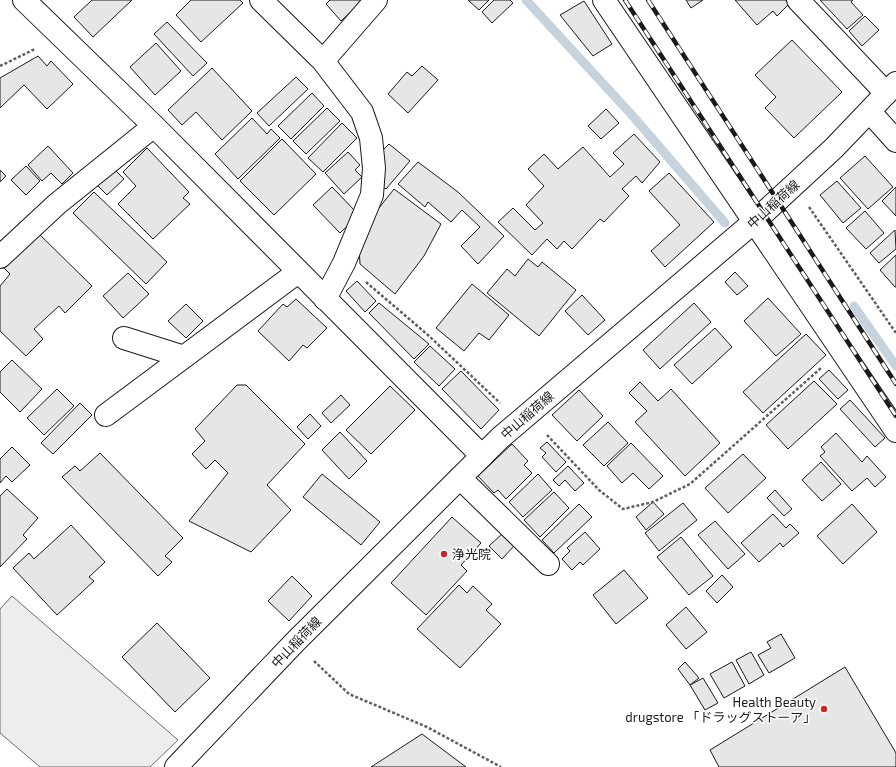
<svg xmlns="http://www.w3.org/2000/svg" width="896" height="767" font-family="'Exo 2','Noto Sans JP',sans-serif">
  <rect width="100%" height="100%" fill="#fff"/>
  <path fill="#ededed" stroke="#6a6a6a" d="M12,596L178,740L150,767H40L0,733V609Z"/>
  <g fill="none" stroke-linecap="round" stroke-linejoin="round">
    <path stroke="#c6d2dc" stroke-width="9" d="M526,0L631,114L725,223
      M854,306L896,366"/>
  </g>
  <path fill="#e6e6e6" stroke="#1a1a1a" d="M92,0H132L93,37L74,17Z
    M191,0H240L243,3L201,42L176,15Z
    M330,0H364L341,21L326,4Z
    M468,0H489L479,10Z
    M494,0H510L513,3L492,23L482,12Z
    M686,0H703L691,8Z
    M735,0H786L789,4L777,16L773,11L757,25Z
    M820,0H853L851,2L863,15L847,29Z
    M584,1L612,44L593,56L560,15Z
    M865,16L879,30L862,46L849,31Z
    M167,22L207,63L193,76L154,34Z
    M792,40L842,92L794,138L765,108L776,97L755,75Z
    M156,43L181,71L155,95L130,67Z
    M38,56L47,66L51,61L73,84L47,109L24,85L0,108V78Z
    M422,66L438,80L408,113L388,94L407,72L412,76Z
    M212,68L252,111L222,140L196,112L182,125L168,110Z
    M296,77L308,89L269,126L257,113Z
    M312,93L324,106L291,139L278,126Z
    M327,108L340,121L306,154L293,141Z
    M606,109L619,123L601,139L588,126Z
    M252,118L267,134L271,129L280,138L238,179L215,154Z
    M342,123L357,138L323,172L308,158Z
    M634,134L660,162L642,183L636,176L622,189L629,196L604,222L600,219L572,249L564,241L557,249L547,239L532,255L498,222L513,208L535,230L543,223L526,205L544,186L528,169L544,154L558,169L583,147L610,177L624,164L613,153Z
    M282,139L316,174L274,215L240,181Z
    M389,144L410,161L386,189L380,185L383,150Z
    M48,146L73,173L62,184L51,173L42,181L28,165Z
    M147,148L189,192L183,198L190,204L153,239L118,204L136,186L123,172Z
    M348,152L360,165L355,170L362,177L344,194L325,173Z
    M865,156L893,187L868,209L840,178Z
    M418,162L458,192L504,236L478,264L461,246L480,227L462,210L451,222L428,202L425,207L398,184Z
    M26,166L40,181L26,195L11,180Z
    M114,169L124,179L107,195L97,185Z
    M0,170L6,176L0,182Z
    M669,173L714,222L665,267L651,251L680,225L649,191Z
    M837,181L861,208L843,223L820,195Z
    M332,187L359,215L340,233L313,205Z
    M896,187V216L882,201Z
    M394,189L441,224L424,256L395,294L360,264L359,247L375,213Z
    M94,192L167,262L146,284L73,213Z
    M865,211L884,233L866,249L846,228Z
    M895,230L896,249L879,263L870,253Z
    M36,231L92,286L65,313L59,306L34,329L43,339L26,356L0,331V286L10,274L2,266Z
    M896,255V287H895L880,270Z
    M528,259L538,267L542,262L576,290L539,336L487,293L507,269L515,276Z
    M735,272L748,286L737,295L725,282Z
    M128,273L149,294L123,318L103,296Z
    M357,281L376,301L365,312L346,291Z
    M472,284L509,315L489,340L479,333L464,351L436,328Z
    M582,295L605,320L588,335L565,311Z
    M768,298L801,334L776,356L744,321Z
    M296,299L327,328L307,348L303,345L289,361L258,331L283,304L287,307Z
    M379,303L429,344L414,359L369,313Z
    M694,303L711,322L660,369L643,350Z
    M186,304L203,321L186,338L168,321Z
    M715,328L732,347L692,384L674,365Z
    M806,334L826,355L763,413L743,392Z
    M430,346L455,369L439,386L414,362Z
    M12,360L42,389L20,412L0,392V372Z
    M829,370L848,390L838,399L819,379Z
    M461,371L499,410L481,429L442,389Z
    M814,381L837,404L788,449L766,425Z
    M640,382L658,401L671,389L720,443L685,476L635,422L647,411L629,393Z
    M237,385H246L305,444L267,485L291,510L251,552L189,521L228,473L215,460L206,469L192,454L205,441L195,429Z
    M390,386L415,410L371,454L346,430Z
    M57,389L74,406L44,435L27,418Z
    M579,390L603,416L577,441L552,415Z
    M341,395L350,405L331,423L322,413Z
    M850,400L885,438L875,447L840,409Z
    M80,403L92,415L53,454L41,443Z
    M310,414L321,426L308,439L297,427Z
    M608,422L628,443L604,466L583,445Z
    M340,432L367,461L349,479L322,450Z
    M836,433L862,462L867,456L886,477L875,487L867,478L852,491L820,456L825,452L821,447Z
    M547,442L566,462L556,472L542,457L546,453L540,448Z
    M631,443L663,476L649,489L633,473L622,483L607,466Z
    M512,444L528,461L524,465L532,473L506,499L498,490L494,493L478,476Z
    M12,447L30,465L12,482L6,476L0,483V459Z
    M100,453L183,538L165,556L172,562L158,576L62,477L75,466L80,471Z
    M743,454L766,478L728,513L705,488Z
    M821,462L841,484L822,501L802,480Z
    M568,466L584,483L575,491L565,480L559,486L553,480Z
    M322,474L380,522L361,545L303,497Z
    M538,474L552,490L523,517L509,502Z
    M7,489L38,518L23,535L27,539L0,567V496Z
    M775,490L792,509L784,516L767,498Z
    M554,492L569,508L540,537L524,520Z
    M653,502L664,514L646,530L636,517Z
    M683,503L697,520L659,551L645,533Z
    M579,504L592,517L554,553L542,540Z
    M852,504L877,532L843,564L817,536Z
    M773,514L786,528L790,524L799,533L783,547L780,543L759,562L741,543Z
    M452,517L481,543L461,565L467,571L426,615L391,583Z
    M715,521L745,554L728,569L698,535Z
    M71,525L105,562L89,577L94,581L57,615L13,568L29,553L34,559Z
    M585,532L600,549L583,565L580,562L572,570L562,559L570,551L567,548Z
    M502,534L514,546L502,559L489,546Z
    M681,537L713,576L689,595L657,557Z
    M624,570L648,598L616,624L593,595Z
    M722,575L733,587L717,603L706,591Z
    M292,576L312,596L289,621L268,601Z
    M459,585L467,593L473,586L492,604L486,610L501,624L460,668L417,629Z
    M686,607L707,632L686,649L666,625Z
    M157,623L210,678L175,712L122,657Z
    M781,634L795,658L769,673L758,655L771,648L767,642Z
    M751,652L764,675L749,684L736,660Z
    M685,662L699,678L690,685L678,669Z
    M732,662L745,686L724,698L710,674Z
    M845,667L896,753V767H719L710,750Z
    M703,678L718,703L705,710L690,685Z
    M422,734L466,767H371Z"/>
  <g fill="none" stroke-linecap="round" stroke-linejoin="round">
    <g stroke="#1a1a1a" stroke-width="24">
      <path id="minor" d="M24,0L154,126L482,456
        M261,0L323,61L362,112L371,138L374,168L372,195L344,263L325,299
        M798,0L886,93
        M323,61L376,0
        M870,112L896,141
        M0,257L57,204L154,126
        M124,338L184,357
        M106,415L298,272
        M460,478L548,564"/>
    </g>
    <g stroke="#1a1a1a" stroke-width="24">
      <path id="tertiary" d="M604,0L896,431"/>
    </g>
    <g stroke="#1a1a1a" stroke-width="24">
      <path id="secondary" d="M176,767L295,642L500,438L755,221L834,148L896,83"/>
    </g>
    <path stroke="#5f5f5f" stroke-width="2.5" stroke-dasharray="3 2" stroke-linecap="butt" d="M0,66L35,49
      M809,207L896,333
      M366,282L428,335L500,403
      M547,435L599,490L623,509L653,502L690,484L821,368
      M314,661L349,694L427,727L501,767"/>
    <use href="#minor" stroke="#fff" stroke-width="22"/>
    <use href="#tertiary" stroke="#fff" stroke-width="22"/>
    <use href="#secondary" stroke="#fff" stroke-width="22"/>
    <g stroke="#1a1a1a" stroke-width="4.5">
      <path id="rail" d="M625,0L896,416
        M648,0L896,384"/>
    </g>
    <use href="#rail" stroke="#fff" stroke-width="3" stroke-dasharray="9" stroke-linecap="butt"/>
  </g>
  <g fill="#c62828" stroke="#fff" stroke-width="1.5">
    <circle cx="444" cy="554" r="4"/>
    <circle cx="824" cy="709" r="4"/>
  </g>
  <g text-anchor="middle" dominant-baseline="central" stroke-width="3" stroke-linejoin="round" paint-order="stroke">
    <g font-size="13" fill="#1a1a1a" stroke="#fff">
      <text transform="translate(773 204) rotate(-42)">中山稲荷線</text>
      <text transform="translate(527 415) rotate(-41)">中山稲荷線</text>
      <text transform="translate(296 642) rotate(-46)">中山稲荷線</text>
    </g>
    <g font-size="13" fill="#1a1a1a" stroke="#fff" text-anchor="start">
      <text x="452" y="554">浄光院</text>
      <text x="816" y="702" text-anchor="end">Health Beauty<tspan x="816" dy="15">drugstore 「ドラッグストーア」</tspan></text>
    </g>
  </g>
</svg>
